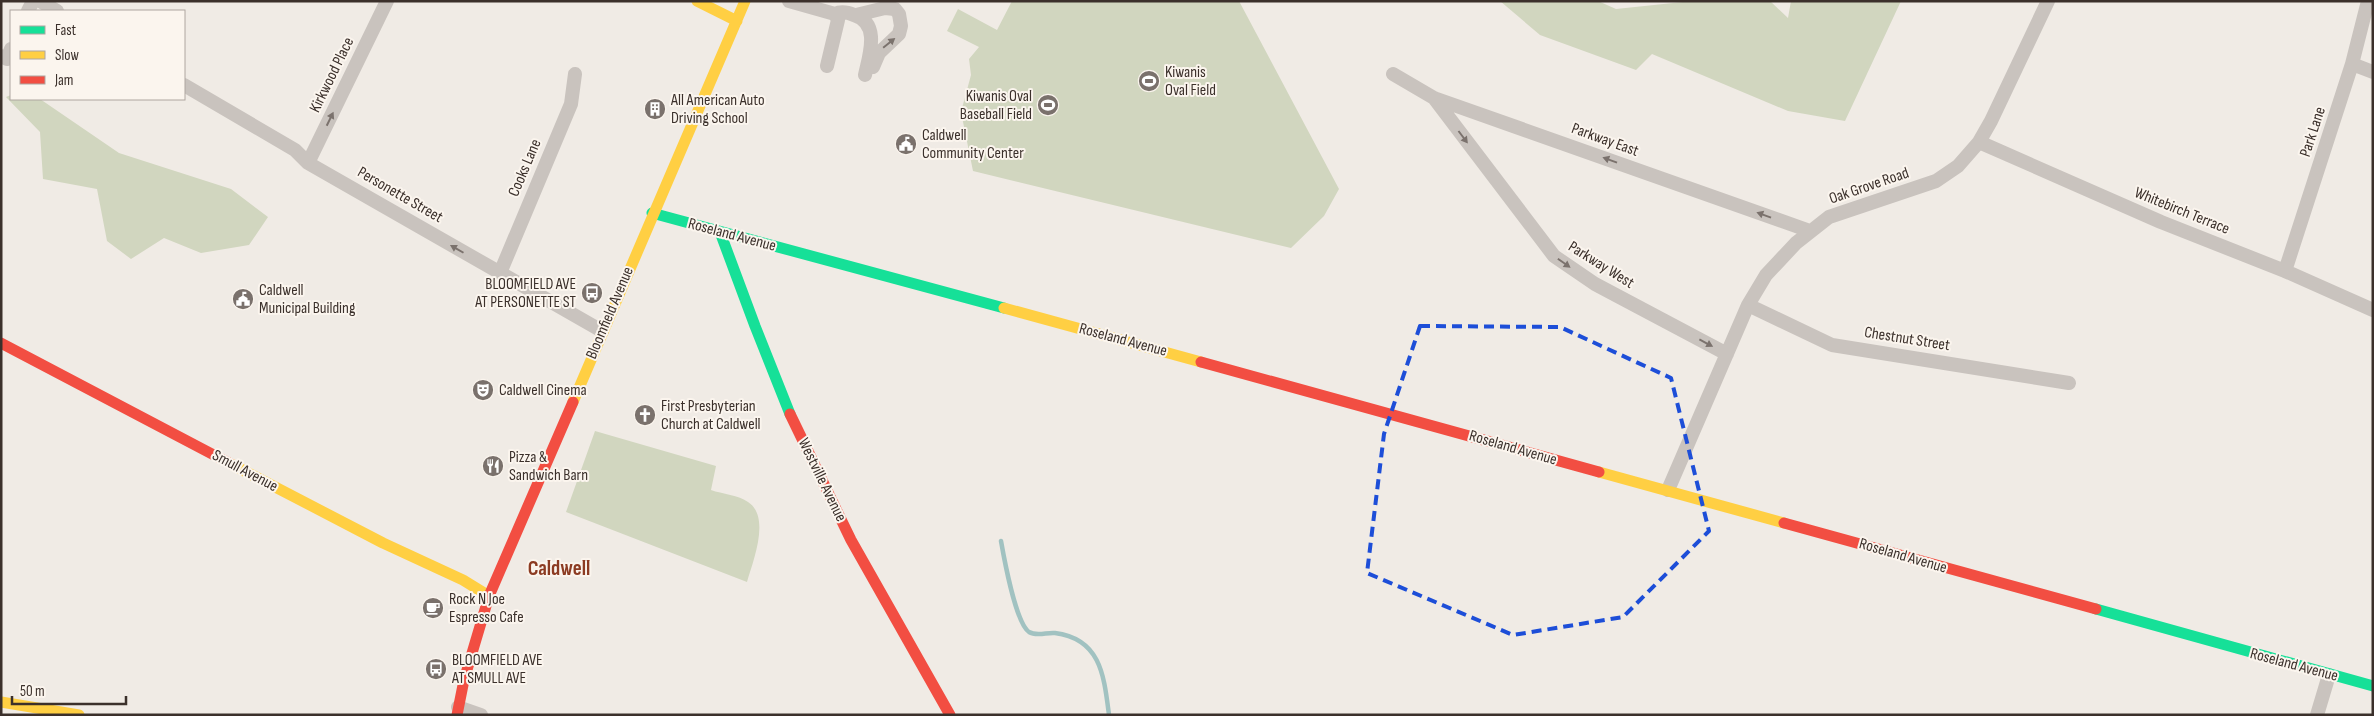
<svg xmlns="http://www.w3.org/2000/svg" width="2374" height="716" font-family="'Sofia Sans Condensed',sans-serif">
  <rect width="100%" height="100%" fill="#f0ebe5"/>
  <path fill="#d1d6bf" d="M1012,1H1239L1339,189L1324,216L1291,248L973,171L961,112L971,75L969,59L979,47L947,31L958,9L997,30Z
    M1500,1H1598L1616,9L1692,1H1770L1788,18L1791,1H1901L1845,121L1788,111L1652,54L1636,70L1540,35Z
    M11,95V99H40L119,153L231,189L268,217L249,245L201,253L164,238L131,259L107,241L97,189L43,179L40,132L6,97Z
    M595,431L716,466L711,490C722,494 739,495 748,502C771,517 753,561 747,582L566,512Z"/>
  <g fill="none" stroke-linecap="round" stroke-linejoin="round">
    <path stroke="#a1c2c1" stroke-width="4.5" d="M1001,541C1004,558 1016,623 1029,632C1037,637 1047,632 1055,633C1101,639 1104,676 1109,715"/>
    <path stroke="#c9c3be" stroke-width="14" d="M40,1L57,11
      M789,1L835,14C841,11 847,12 854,15C881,23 869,56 865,75
      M28,11L33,1
      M856,15L885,8L895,9L899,14L901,26L899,34L879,53L873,67
      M1,56L7,59L11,49
      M2352,64L2373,72
      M827,66L838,20L835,14
      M1393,74L1434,98L1810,231
      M184,85L295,150L308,163L602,331
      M1434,98L1554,256L1595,284L1727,354
      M1979,142L2161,222L2285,271L2373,310
      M308,163L387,1
      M2285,271L2352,64L2368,1
      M500,273L571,104L575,74
      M1748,305L1832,345L2069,383
      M1668,490L1748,305L1766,275L1796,243L1829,217L1936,181L1958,166L1979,142L1991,121L2048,1
      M458,707L481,715
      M2317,715L2329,675"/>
    <path stroke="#16e098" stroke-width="11" d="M652,213L1004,308
      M720,232L755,326L790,414
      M2096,609L2373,686"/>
    <path stroke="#ffcf43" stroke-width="11" d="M697,1L737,21
      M1004,308L1201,362
      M573,402L745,1
      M231,464L383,543L463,580L489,596
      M1599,472L1784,523
      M1,702L79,715"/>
    <path stroke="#f24e42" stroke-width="11" d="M1,343L231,464
      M1201,362L1599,472
      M790,414L851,540L950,715
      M1784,523L2096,609
      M457,715L464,680L489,596L573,402"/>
  </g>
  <defs><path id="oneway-solid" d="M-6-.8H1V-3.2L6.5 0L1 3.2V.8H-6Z" transform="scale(1.25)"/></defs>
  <g fill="#7b726d">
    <use href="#oneway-solid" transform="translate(889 43) rotate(-39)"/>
    <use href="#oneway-solid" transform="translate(330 119) rotate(-64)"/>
    <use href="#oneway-solid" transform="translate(1463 137) rotate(53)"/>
    <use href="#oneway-solid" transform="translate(1610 160) rotate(-160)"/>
    <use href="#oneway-solid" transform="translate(1764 215) rotate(-160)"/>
    <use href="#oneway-solid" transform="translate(457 249) rotate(-150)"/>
    <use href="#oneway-solid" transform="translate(1564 263) rotate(35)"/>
    <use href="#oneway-solid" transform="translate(1706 343) rotate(28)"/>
  </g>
  <path fill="none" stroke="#1d4ed8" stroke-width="4" stroke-dasharray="10 6" stroke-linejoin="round" d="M1420,326L1560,327L1671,378L1709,531L1623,617L1513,635L1367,573L1384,434Z"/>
  <defs>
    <g id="stadium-disc" transform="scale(1.125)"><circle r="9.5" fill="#7a716c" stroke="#fbf5ee"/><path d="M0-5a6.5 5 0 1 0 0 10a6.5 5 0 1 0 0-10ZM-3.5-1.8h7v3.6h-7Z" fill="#fff"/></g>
    <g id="building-disc" transform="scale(1.125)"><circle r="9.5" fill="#7a716c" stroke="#fbf5ee"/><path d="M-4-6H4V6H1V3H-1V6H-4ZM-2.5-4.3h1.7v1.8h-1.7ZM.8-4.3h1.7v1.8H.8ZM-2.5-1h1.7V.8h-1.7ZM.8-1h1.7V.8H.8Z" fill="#fff"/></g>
    <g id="civic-disc" transform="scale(1.125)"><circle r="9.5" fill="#7a716c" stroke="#fbf5ee"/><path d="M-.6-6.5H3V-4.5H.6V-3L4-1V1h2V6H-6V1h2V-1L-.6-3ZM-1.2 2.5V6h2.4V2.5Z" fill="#fff"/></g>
    <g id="bus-disc" transform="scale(1.125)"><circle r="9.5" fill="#7a716c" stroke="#fbf5ee"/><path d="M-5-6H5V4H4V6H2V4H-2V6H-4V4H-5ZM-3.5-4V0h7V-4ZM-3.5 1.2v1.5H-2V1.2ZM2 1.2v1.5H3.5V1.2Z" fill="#fff"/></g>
    <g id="theatre-disc" transform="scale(1.125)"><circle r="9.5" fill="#7a716c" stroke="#fbf5ee"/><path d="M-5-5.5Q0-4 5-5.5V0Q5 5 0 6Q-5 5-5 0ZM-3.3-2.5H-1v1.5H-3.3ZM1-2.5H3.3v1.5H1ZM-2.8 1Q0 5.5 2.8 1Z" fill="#fff"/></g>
    <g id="church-disc" transform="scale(1.125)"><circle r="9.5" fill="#7a716c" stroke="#fbf5ee"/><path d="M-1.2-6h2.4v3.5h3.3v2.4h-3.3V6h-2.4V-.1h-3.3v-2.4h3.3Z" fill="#fff"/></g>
    <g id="restaurant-disc" transform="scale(1.125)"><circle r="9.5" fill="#7a716c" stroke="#fbf5ee"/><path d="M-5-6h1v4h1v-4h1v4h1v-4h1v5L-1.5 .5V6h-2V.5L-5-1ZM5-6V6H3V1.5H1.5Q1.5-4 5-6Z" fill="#fff"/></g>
    <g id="cafe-disc" transform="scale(1.125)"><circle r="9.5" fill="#7a716c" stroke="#fbf5ee"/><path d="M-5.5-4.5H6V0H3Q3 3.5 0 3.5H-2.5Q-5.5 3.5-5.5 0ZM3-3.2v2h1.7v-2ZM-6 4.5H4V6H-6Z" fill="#fff"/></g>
  </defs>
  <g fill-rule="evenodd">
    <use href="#stadium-disc" x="1149" y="81"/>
    <use href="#stadium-disc" x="1048" y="105"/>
    <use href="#building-disc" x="655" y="109"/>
    <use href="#civic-disc" x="906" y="144"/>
    <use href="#bus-disc" x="592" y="293"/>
    <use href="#civic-disc" x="243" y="299"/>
    <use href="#theatre-disc" x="483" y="390"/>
    <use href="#church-disc" x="645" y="415"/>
    <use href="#restaurant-disc" x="493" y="466"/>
    <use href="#cafe-disc" x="433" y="608"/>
    <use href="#bus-disc" x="436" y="669"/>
  </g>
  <g text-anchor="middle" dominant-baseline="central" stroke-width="4" stroke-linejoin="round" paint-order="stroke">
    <g font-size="16" fill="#3b302b" stroke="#fbf5ee" text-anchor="start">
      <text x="1165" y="72">Kiwanis<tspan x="1165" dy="18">Oval Field</tspan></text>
      <text x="1032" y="96" text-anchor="end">Kiwanis Oval<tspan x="1032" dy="18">Baseball Field</tspan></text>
      <text x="671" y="100">All American Auto<tspan x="671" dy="18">Driving School</tspan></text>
      <text x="922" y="135">Caldwell<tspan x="922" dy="18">Community Center</tspan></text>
      <text x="576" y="284" text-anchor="end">BLOOMFIELD AVE<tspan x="576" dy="18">AT PERSONETTE ST</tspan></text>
      <text x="259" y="290">Caldwell<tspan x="259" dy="18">Municipal Building</tspan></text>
      <text x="499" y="390">Caldwell Cinema</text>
      <text x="661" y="406">First Presbyterian<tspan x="661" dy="18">Church at Caldwell</tspan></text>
      <text x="509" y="457">Pizza &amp;<tspan x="509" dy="18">Sandwich Barn</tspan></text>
      <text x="449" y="599">Rock N Joe<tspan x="449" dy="18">Espresso Cafe</tspan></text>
      <text x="452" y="660">BLOOMFIELD AVE<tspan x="452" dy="18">AT SMULL AVE</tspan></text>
    </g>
    <g font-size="16" fill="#3b302b" stroke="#fbf5ee">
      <text transform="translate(332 75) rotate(-64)">Kirkwood Place</text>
      <text transform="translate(2313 132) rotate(-72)">Park Lane</text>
      <text transform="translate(1605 140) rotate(20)">Parkway East</text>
      <text transform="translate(525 168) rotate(-67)">Cooks Lane</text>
      <text transform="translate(1869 186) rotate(-19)">Oak Grove Road</text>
      <text transform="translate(400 195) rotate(30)">Personette Street</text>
      <text transform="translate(2182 211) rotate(22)">Whitebirch Terrace</text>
      <text transform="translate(732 235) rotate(15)">Roseland Avenue</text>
      <text transform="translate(1601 265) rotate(32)">Parkway West</text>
      <text transform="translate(610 313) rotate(-67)">Bloomfield Avenue</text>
      <text transform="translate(1907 339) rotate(9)">Chestnut Street</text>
      <text transform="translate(1123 340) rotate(15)">Roseland Avenue</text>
      <text transform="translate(1513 448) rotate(16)">Roseland Avenue</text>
      <text transform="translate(245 471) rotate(28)">Smull Avenue</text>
      <text transform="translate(822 480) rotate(64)">Westville Avenue</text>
      <text transform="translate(1903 556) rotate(16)">Roseland Avenue</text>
      <text transform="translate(2294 665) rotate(15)">Roseland Avenue</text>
    </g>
    <g font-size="21" font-weight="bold" fill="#8c3b22" stroke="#fbf5ee">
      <text x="559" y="568">Caldwell</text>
    </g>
  </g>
  <rect width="2374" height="716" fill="none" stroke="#3b302b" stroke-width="5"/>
  <rect x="10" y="10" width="175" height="90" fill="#fbf5ee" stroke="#aea6a0"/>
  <rect x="20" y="26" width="25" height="8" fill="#16e098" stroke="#aea6a0"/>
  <text x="55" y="35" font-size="15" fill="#3b302b">Fast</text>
  <rect x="20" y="51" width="25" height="8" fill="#ffcf43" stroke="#aea6a0"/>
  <text x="55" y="60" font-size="15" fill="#3b302b">Slow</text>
  <rect x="20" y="76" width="25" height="8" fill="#f24e42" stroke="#aea6a0"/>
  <text x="55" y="85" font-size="15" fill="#3b302b">Jam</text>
  <path d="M12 696v8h114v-8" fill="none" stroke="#3b302b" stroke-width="2.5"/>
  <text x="20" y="696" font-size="15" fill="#3b302b" stroke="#fbf5ee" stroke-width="4" paint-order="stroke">50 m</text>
</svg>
